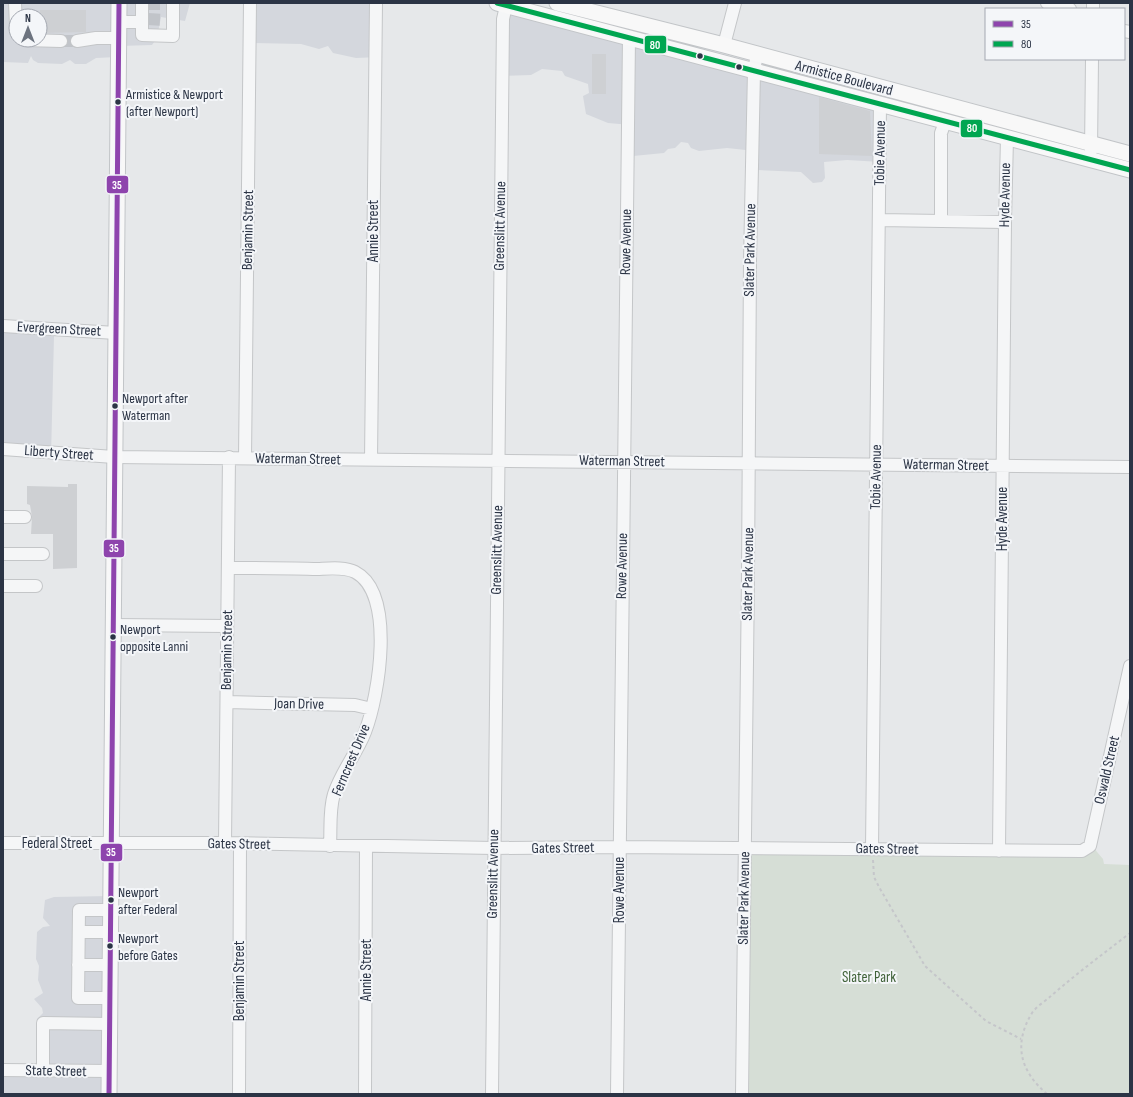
<svg xmlns="http://www.w3.org/2000/svg" width="1133" height="1097" font-family="'Sofia Sans Condensed',sans-serif">
  <rect width="100%" height="100%" fill="#e6e8ea"/>
  <path fill="#d4d7dd" fill-rule="evenodd" d="M3,3H190L185,21L161,17L157,38L152,45L119,46L117,57L96,58L86,64H75L70,60L62,64L38,63L33,60L31,56L28,63L3,62ZM16,16H40V40H16Z
    M253,3H379L378,57L356,58L333,53L328,46L319,49L301,44L253,43Z
    M506,12L878,107L881,162L847,160L824,162L825,178L822,182L813,183L801,172L756,170L755,151L727,148L699,151L691,148L688,143L681,142L675,148L668,149L664,153L633,156L631,125L608,123L586,114L583,96L589,93L588,84L565,76L562,71L542,69L531,75L504,76Z
    M3,332L54,336L51,456L3,454Z
    M110,896L108,1094H3V1073L39,1071L37,1019L43,1013L42,1008L34,999L43,993L38,980L39,966L36,959L37,932L43,927L50,926L43,918L45,900L54,897Z"/>
  <path fill="#d6ded6" d="M1092,846L1103,859L1104,864L1130,865V1094H742L747,852Z"/>
  <path fill="#ced0d3" d="M40,10H86V32L40,33Z
    M592,54H606V94H592Z
    M819,97L870,111L872,156L819,154Z
    M68,484H77V568L53,569V534H31L32,517L30,505L27,504V486L68,487Z"/>
  <g fill="none" stroke-linecap="round" stroke-linejoin="round">
    <path stroke="#c1c4c9" stroke-width="12" stroke-dasharray="12 6" stroke-linecap="butt" d="M148,4H164
      M148,19L164,20
      M61,41H77"/>
    <g stroke="#c4c6c8" stroke-width="14">
      <path id="minor" d="M15,3L16,26
        M142,3V35L173,36V3
        M1047,3L1070,9
        M1093,9V3
        M118,22H142
        M1124,31L1130,32
        M25,40L61,41
        M77,41L96,38H118
        M724,45L735,3
        M1091,151L1092,59
        M879,220L1005,222
        M941,221V133L945,122
        M3,326L116,333
        M3,449L114,457L1130,467
        M245,458L250,3
        M371,460L376,3
        M3,517H25
        M3,554H43
        M228,568C256,568 285,568 313,569C325,569 344,566 355,572C396,593 379,696 365,732C357,753 341,772 334,794C329,810 331,829 330,846
        M3,586H36
        M112,625L227,626
        M227,702L355,705L372,709
        M3,843H225L494,848L620,847L1082,851L1090,846L1130,666
        M225,843L229,457
        M872,849L880,105
        M999,851L1005,222L1007,138
        M79,932H110
        M78,965H110
        M110,998H78L79,910H110
        M3,1070L109,1071
        M43,1070V1023L109,1024
        M239,1094L240,844
        M365,1094L366,846
        M492,1094L503,19L506,6
        M617,1094L629,38
        M742,1094L748,576L750,261L754,71L757,54"/>
    </g>
    <g stroke="#c2c5c8" stroke-width="17">
      <path id="major" d="M497,3L1130,170
        M557,3L724,45L1130,154
        M109,1094L119,3"/>
    </g>
    <path stroke="#c5c6ca" stroke-width="2" stroke-dasharray="3 3" stroke-linecap="butt" d="M873,860L874,877L879,887L925,966L986,1021L1021,1039
      M1047,1094C1020,1071 1013,1044 1032,1013C1036,1007 1045,1001 1051,996C1076,974 1103,954 1130,933"/>
    <use href="#minor" stroke="#f5f6f7" stroke-width="12"/>
    <use href="#major" stroke="#f8f8f8" stroke-width="15"/>
    <g stroke="#f4f6f9" stroke-width="8">
      <path id="bus-1" d="M109,1094L119,3"/>
    </g>
    <g stroke="#f4f6f9" stroke-width="8">
      <path id="bus-2" d="M497,3L1130,170"/>
    </g>
    <use href="#bus-1" stroke="#8e44ad" stroke-width="5"/>
    <use href="#bus-2" stroke="#00a651" stroke-width="5"/>
  </g>
  <g fill="#2b3445" stroke="#f4f6f9" stroke-width="1.5">
    <circle cx="700" cy="56" r="3.5"/>
    <circle cx="739" cy="67" r="3.5"/>
    <circle cx="118" cy="102" r="3.5"/>
    <circle cx="115" cy="406" r="3.5"/>
    <circle cx="113" cy="637" r="3.5"/>
    <circle cx="111" cy="900" r="3.5"/>
    <circle cx="110" cy="946" r="3.5"/>
  </g>
  <g text-anchor="middle" dominant-baseline="central" stroke-width="4" stroke-linejoin="round" paint-order="stroke">
    <g font-size="14" fill="#2b3445" stroke="#f4f6f9" text-anchor="start">
      <text x="126" y="94">Armistice &amp; Newport<tspan x="126" dy="17">(after Newport)</tspan></text>
      <text x="122" y="398">Newport after<tspan x="122" dy="17">Waterman</tspan></text>
      <text x="120" y="629">Newport<tspan x="120" dy="17">opposite Lanni</tspan></text>
      <text x="118" y="892">Newport<tspan x="118" dy="17">after Federal</tspan></text>
      <text x="118" y="938">Newport<tspan x="118" dy="17">before Gates</tspan></text>
    </g>
    <g font-size="15" fill="#2b3445" stroke="#f4f6f9">
      <text transform="translate(844 78) rotate(15)">Armistice Boulevard</text>
      <text transform="translate(880 153) rotate(-89)">Tobie Avenue</text>
      <text transform="translate(1005 195) rotate(-89)">Hyde Avenue</text>
      <text transform="translate(500 226) rotate(-89)">Greenslitt Avenue</text>
      <text transform="translate(248 230) rotate(-89)">Benjamin Street</text>
      <text transform="translate(373 231) rotate(-90)">Annie Street</text>
      <text transform="translate(626 242) rotate(-89)">Rowe Avenue</text>
      <text transform="translate(750 250) rotate(-89)">Slater Park Avenue</text>
      <text transform="translate(59 329) rotate(3)">Evergreen Street</text>
      <text transform="translate(59 453) rotate(4)">Liberty Street</text>
      <text transform="translate(298 459) rotate(1)">Waterman Street</text>
      <text transform="translate(622 461) rotate(1)">Waterman Street</text>
      <text transform="translate(946 465) rotate(1)">Waterman Street</text>
      <text transform="translate(876 477) rotate(-89)">Tobie Avenue</text>
      <text transform="translate(1002 519) rotate(-90)">Hyde Avenue</text>
      <text transform="translate(497 550) rotate(-89)">Greenslitt Avenue</text>
      <text transform="translate(622 566) rotate(-89)">Rowe Avenue</text>
      <text transform="translate(748 574) rotate(-89)">Slater Park Avenue</text>
      <text transform="translate(227 650) rotate(-89)">Benjamin Street</text>
      <text transform="translate(299 704) rotate(1)">Joan Drive</text>
      <text transform="translate(351 760) rotate(-67)">Ferncrest Drive</text>
      <text transform="translate(1107 770) rotate(-77)">Oswald Street</text>
      <text x="57" y="843">Federal Street</text>
      <text transform="translate(239 844) rotate(1)">Gates Street</text>
      <text transform="translate(563 848) rotate(-1)">Gates Street</text>
      <text transform="translate(887 849) rotate(1)">Gates Street</text>
      <text transform="translate(493 874) rotate(-89)">Greenslitt Avenue</text>
      <text transform="translate(619 890) rotate(-90)">Rowe Avenue</text>
      <text transform="translate(744 898) rotate(-89)">Slater Park Avenue</text>
      <text transform="translate(366 970) rotate(-90)">Annie Street</text>
      <text transform="translate(239 981) rotate(-90)">Benjamin Street</text>
      <text transform="translate(56 1071) rotate(1)">State Street</text>
    </g>
    <g font-size="15" fill="#3f6138" stroke="#f4f6f9">
      <text x="869" y="977">Slater Park</text>
    </g>
  </g>
  <g stroke="#f4f6f9" stroke-width="1.5">
    <rect x="644" y="35" width="23" height="19" rx="4" fill="#00a651"/>
    <rect x="960" y="119" width="23" height="19" rx="4" fill="#00a651"/>
    <rect x="106" y="175" width="23" height="19" rx="4" fill="#8e44ad"/>
    <rect x="103" y="539" width="22" height="19" rx="4" fill="#8e44ad"/>
    <rect x="100" y="843" width="23" height="19" rx="4" fill="#8e44ad"/>
  </g>
  <g font-size="11" text-anchor="middle" font-weight="bold" fill="#fff">
    <text x="655" y="49">80</text>
    <text x="972" y="132">80</text>
    <text x="117" y="189">35</text>
    <text x="114" y="552">35</text>
    <text x="111" y="856">35</text>
  </g>
  <rect width="1133" height="1097" fill="none" stroke="#2b3445" stroke-width="8"/>
  <rect x="985" y="8" width="140" height="52" fill="#f4f6f9" stroke="#a4a8b1"/>
  <rect x="993" y="21" width="20" height="6" fill="#8e44ad" stroke="#a4a8b1"/>
  <text x="1021" y="28" font-size="12" fill="#2b3445">35</text>
  <rect x="993" y="41" width="20" height="6" fill="#00a651" stroke="#a4a8b1"/>
  <text x="1021" y="48" font-size="12" fill="#2b3445">80</text>
  <g transform="translate(28 28)"><circle r="19" fill="#f4f6f9" stroke="#a4a8b1"/>
  <path d="M0-3L7 15L0 10L-7 15Z" fill="#6c737f"/>
  <text y="-6" font-size="11" font-weight="bold" text-anchor="middle" fill="#2b3445">N</text>
  </g>
</svg>
